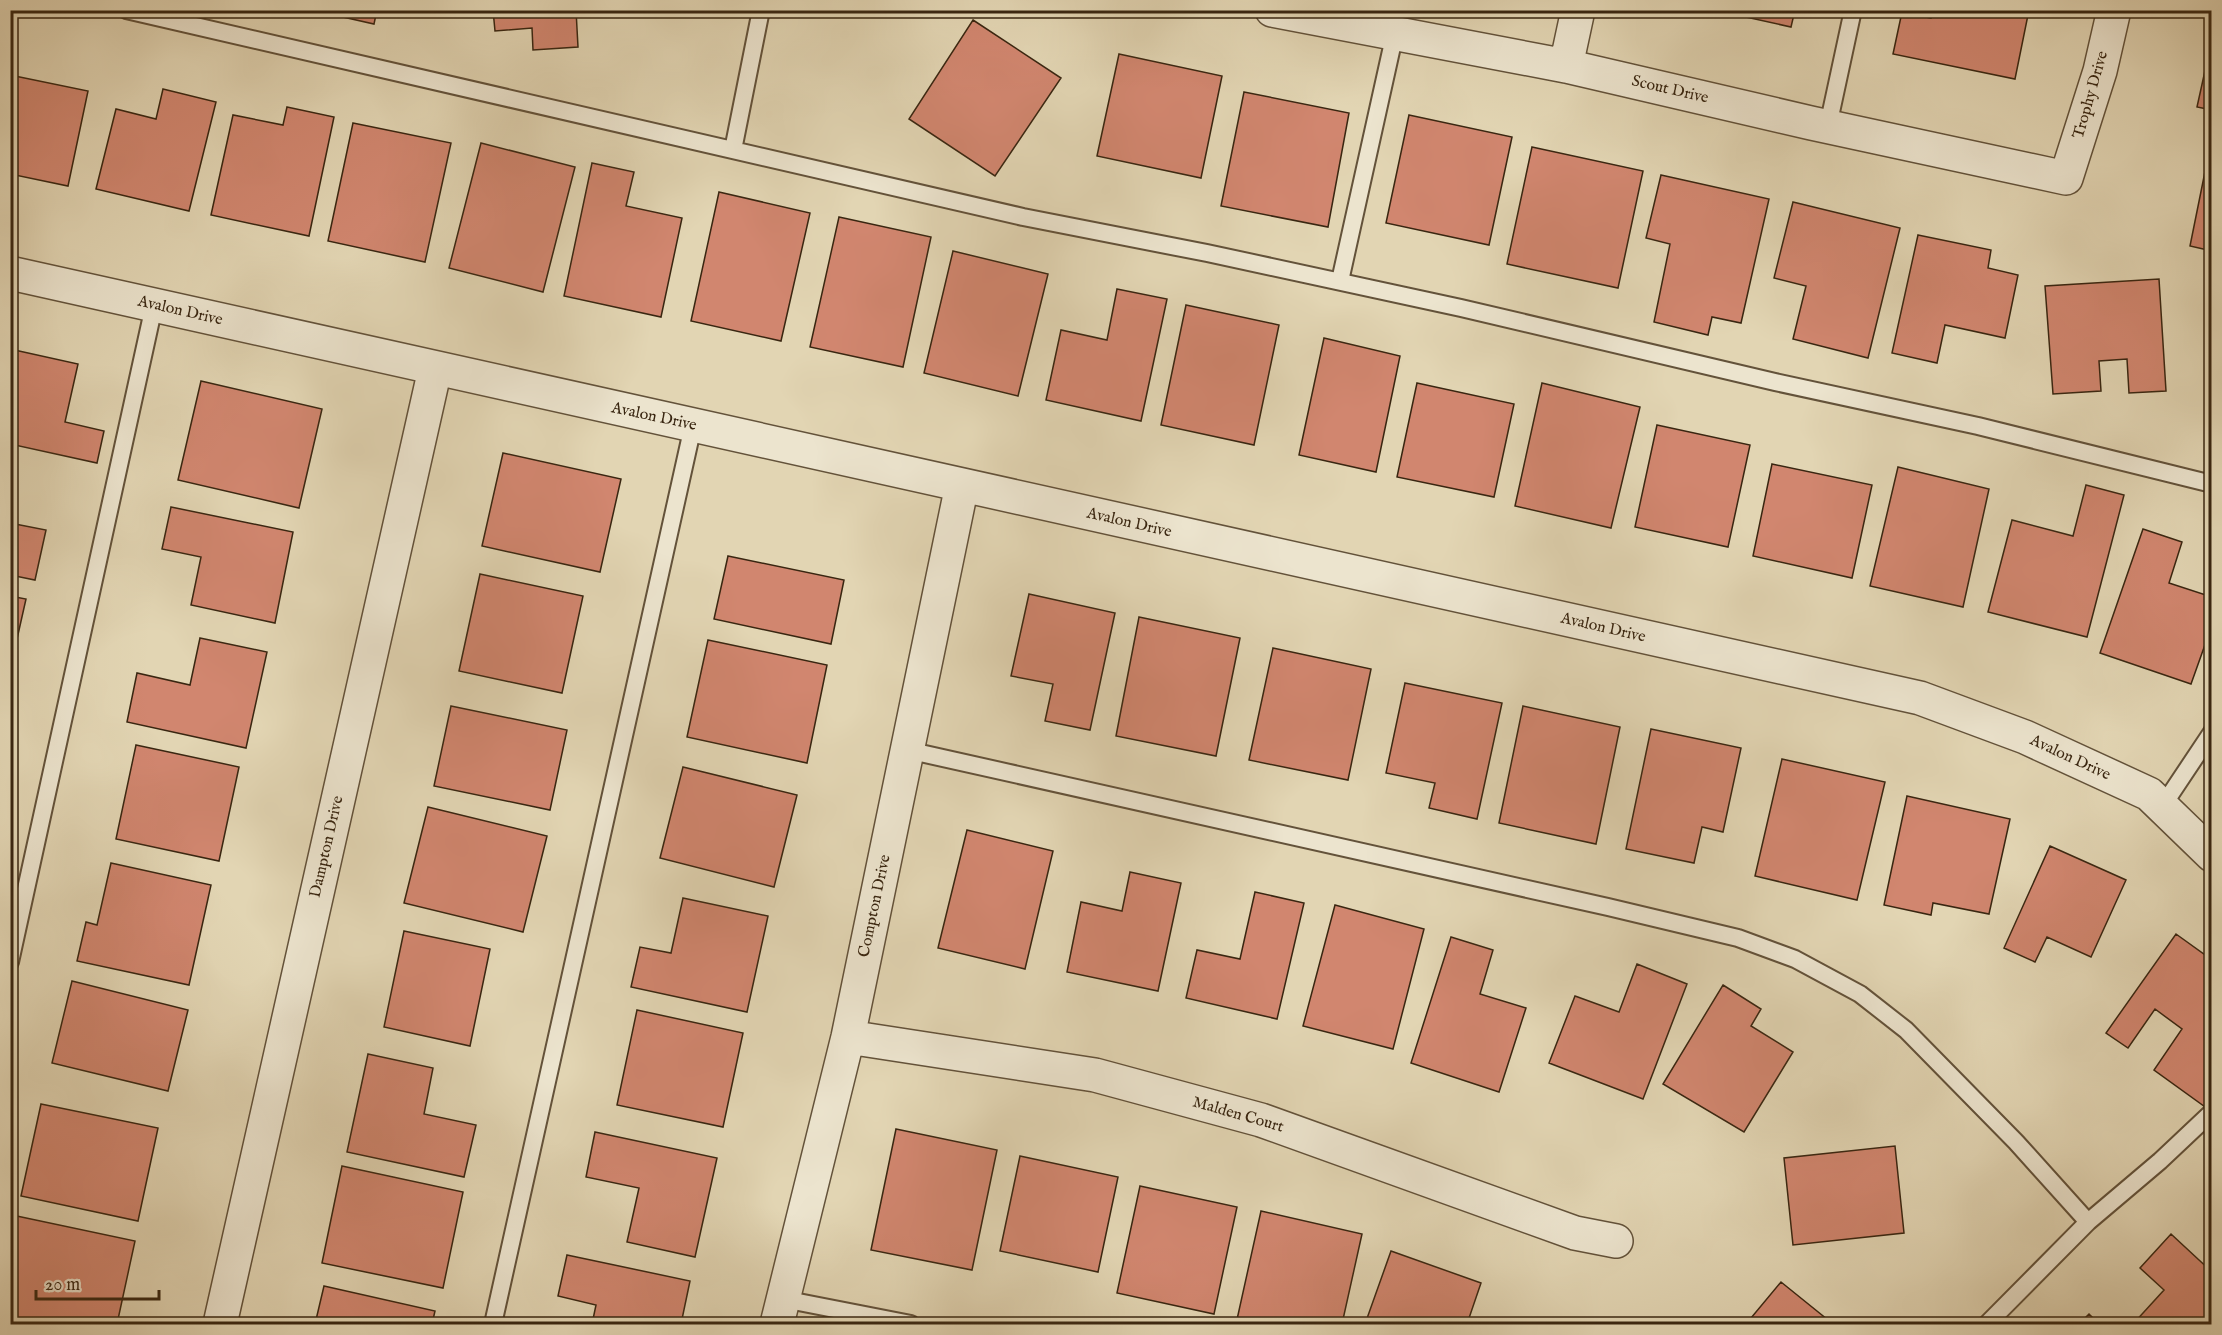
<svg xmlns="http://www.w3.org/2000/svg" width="2222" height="1335" font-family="'IM FELL English',serif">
  <rect width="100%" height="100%" fill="#e2d5b3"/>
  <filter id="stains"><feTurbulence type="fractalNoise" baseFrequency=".00333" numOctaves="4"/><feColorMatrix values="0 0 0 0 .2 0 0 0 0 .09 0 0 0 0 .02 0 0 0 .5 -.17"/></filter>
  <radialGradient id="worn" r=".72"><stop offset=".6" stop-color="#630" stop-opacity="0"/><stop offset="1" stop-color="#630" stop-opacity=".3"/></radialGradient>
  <path fill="#d1866f" stroke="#392611" stroke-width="1.5" d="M312,10H377L374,24Z
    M493,10H576L578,47L533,50L532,28L495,31Z
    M1714,10H1795L1791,27Z
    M1933,10H2029L2015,79L1893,54L1902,12L1931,18Z
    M973,20L1061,78L995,176L909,119Z
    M2212,39V110L2197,107Z
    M1119,54L1222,76L1201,178L1097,156Z
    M10,75L88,91L68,186L10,174Z
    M163,89L216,102L189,211L96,189L116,109L156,119Z
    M1244,92L1349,113L1328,227L1221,206Z
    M287,107L334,117L309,236L211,215L233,115L283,125Z
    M1409,115L1512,137L1489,245L1386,223Z
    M353,123L451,143L425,262L328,241Z
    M2212,137V251L2190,246Z
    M481,143L575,167L543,292L449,268Z
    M1532,147L1643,171L1618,288L1507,264Z
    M592,163L634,172L626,206L682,218L661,317L564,296Z
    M1661,175L1769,199L1741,323L1712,317L1708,335L1654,322L1670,244L1646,238Z
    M719,192L810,213L781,341L691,321Z
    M1793,202L1900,228L1868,358L1793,339L1806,286L1774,278Z
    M839,217L931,237L903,367L810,347Z
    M1918,235L1991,250L1988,268L2018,275L2005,338L1945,325L1937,363L1892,353Z
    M953,251L1048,274L1018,396L924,373Z
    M2159,279L2166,391L2129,393L2127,359L2099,361L2101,391L2053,394L2045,286Z
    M1117,289L1167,299L1141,421L1046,400L1061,330L1107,340Z
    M1186,305L1279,325L1254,445L1161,425Z
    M1324,338L1400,356L1376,472L1299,455Z
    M10,349L78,364L65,422L104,431L97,463L10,444Z
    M201,381L322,409L299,508L178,480Z
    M1417,383L1514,404L1494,497L1397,477Z
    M1542,383L1640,407L1611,528L1515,506Z
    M1657,425L1750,445L1728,547L1635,527Z
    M503,453L621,479L600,572L482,546Z
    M1772,464L1872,485L1852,578L1753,556Z
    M1898,467L1989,489L1963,607L1870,586Z
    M2086,485L2124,495L2087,637L1988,612L2012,520L2073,536Z
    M171,507L293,532L275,623L191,605L201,557L162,549Z
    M10,523L46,530L35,580L10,575Z
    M2143,529L2182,542L2169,583L2212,597V625L2191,684L2100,653Z
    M728,556L844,580L831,644L714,619Z
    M480,574L583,596L562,693L459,671Z
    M1029,594L1115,613L1090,730L1045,721L1053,684L1011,676Z
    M10,596L26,599L10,670Z
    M1139,617L1240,638L1216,756L1116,736Z
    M200,638L267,652L246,748L127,722L137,673L190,685Z
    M708,640L827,665L807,763L687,737Z
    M1273,648L1371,669L1348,780L1249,760Z
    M1405,683L1502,703L1477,819L1429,808L1435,783L1386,773Z
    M451,706L567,730L550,810L434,786Z
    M1523,706L1620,727L1596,844L1499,823Z
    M1651,729L1741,748L1723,832L1702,827L1694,863L1626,849Z
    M136,745L239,767L219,861L116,839Z
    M1782,759L1885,782L1857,900L1755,876Z
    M683,767L797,795L774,887L660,858Z
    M1907,796L2010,819L1989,914L1933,903L1931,915L1884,905Z
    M428,807L547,836L523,932L404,903Z
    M967,830L1053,851L1025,969L938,948Z
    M2050,846L2126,880L2091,957L2047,937L2035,962L2004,948Z
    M111,863L211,885L189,985L77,961L86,922L97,925Z
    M1130,872L1181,883L1158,991L1067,972L1081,902L1122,911Z
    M1255,892L1304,903L1277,1019L1186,998L1197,950L1240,959Z
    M683,898L768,916L747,1012L631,987L640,947L671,953Z
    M1335,905L1424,929L1393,1049L1303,1026Z
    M404,931L490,949L470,1046L384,1027Z
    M2176,934L2212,960V1104L2208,1109L2154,1070L2182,1029L2155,1009L2128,1048L2106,1033Z
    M1451,937L1493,950L1480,994L1526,1008L1499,1092L1411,1063Z
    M1637,964L1687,984L1643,1099L1549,1063L1575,996L1619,1012Z
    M72,981L188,1010L168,1091L52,1063Z
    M1723,985L1761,1009L1751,1026L1793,1052L1744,1132L1663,1084Z
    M637,1010L743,1033L723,1127L617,1105Z
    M368,1054L433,1068L424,1114L476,1125L464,1177L347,1152Z
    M41,1104L158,1128L138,1221L21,1196Z
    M896,1129L997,1150L972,1270L871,1250Z
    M595,1132L717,1158L695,1257L627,1242L639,1188L586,1177Z
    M1895,1146L1904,1233L1793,1245L1784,1158Z
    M1020,1156L1118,1177L1098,1272L1000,1251Z
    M342,1166L463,1192L443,1288L322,1263Z
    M1140,1186L1237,1207L1214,1314L1117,1293Z
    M1261,1211L1362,1234L1342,1324H1236Z
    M12,1215L135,1241L117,1324H48L10,1316Z
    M2171,1234L2212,1272V1324H2133L2164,1290L2140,1268Z
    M1391,1251L1481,1283L1467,1324H1365Z
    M567,1255L690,1281L681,1324H592L596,1305L558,1296Z
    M1781,1282L1833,1324H1746Z
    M324,1286L435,1311L432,1324H315Z
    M2089,1314L2099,1324H2079Z"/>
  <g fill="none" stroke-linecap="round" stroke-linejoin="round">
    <g stroke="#63523a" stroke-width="20">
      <path id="lane" d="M126,10L1023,217L1207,253L1461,308L1775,382L1978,426L2212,484
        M1828,126L1853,10
        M733,150L761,10
        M1340,281L1395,33
        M907,750L1608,907L1738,938L1795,959L1860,994L1906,1030L2016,1142L2088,1222L2160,1161L2212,1112
        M2162,807L2212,732
        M10,962L154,306
        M783,1299L911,1324
        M493,1324L693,426
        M1987,1324L2088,1222"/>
    </g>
    <g stroke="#63523a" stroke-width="36">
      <path id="street" d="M1272,10L1566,66L1811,123L2066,178L2100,71L2114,10
        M1566,66L1578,10
        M10,273L1920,698L2025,737L2149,794L2212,855
        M848,1037L1095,1075L1261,1120L1575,1233L1616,1241
        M220,1324L435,369
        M777,1324L848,1037L962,485"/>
    </g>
    <use href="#lane" stroke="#ece4ce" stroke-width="16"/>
    <use href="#street" stroke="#ece4ce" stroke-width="33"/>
  </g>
  <g text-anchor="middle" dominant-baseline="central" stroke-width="5" stroke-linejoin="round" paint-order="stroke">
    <g font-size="16" fill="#392611" stroke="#ece4ce">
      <text transform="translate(1670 90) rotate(13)">Scout Drive</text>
      <text transform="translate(2091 95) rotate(-74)">Trophy Drive</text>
      <text transform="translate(180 311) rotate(13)">Avalon Drive</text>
      <text transform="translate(654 417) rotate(12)">Avalon Drive</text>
      <text transform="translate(1129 523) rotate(13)">Avalon Drive</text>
      <text transform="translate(1603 628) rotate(13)">Avalon Drive</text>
      <text transform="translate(2070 758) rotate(25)">Avalon Drive</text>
      <text transform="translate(327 847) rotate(-77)">Dampton Drive</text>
      <text transform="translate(875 906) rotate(-78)">Compton Drive</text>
      <text transform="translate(1238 1115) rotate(16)">Malden Court</text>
    </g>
  </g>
  <rect width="2222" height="1335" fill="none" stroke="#e2d5b3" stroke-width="36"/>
  <rect x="12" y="12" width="2198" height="1311" fill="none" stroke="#392611" stroke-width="3"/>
  <rect x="18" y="18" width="2186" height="1299" fill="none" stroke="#392611" stroke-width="1.5"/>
  <path d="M36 1290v9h123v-9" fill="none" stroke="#392611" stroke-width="3"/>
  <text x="45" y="1290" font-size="18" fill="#392611" stroke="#ece4ce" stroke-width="4.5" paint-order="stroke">20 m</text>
  <rect width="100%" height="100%" filter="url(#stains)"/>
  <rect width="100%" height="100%" fill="url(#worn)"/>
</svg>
